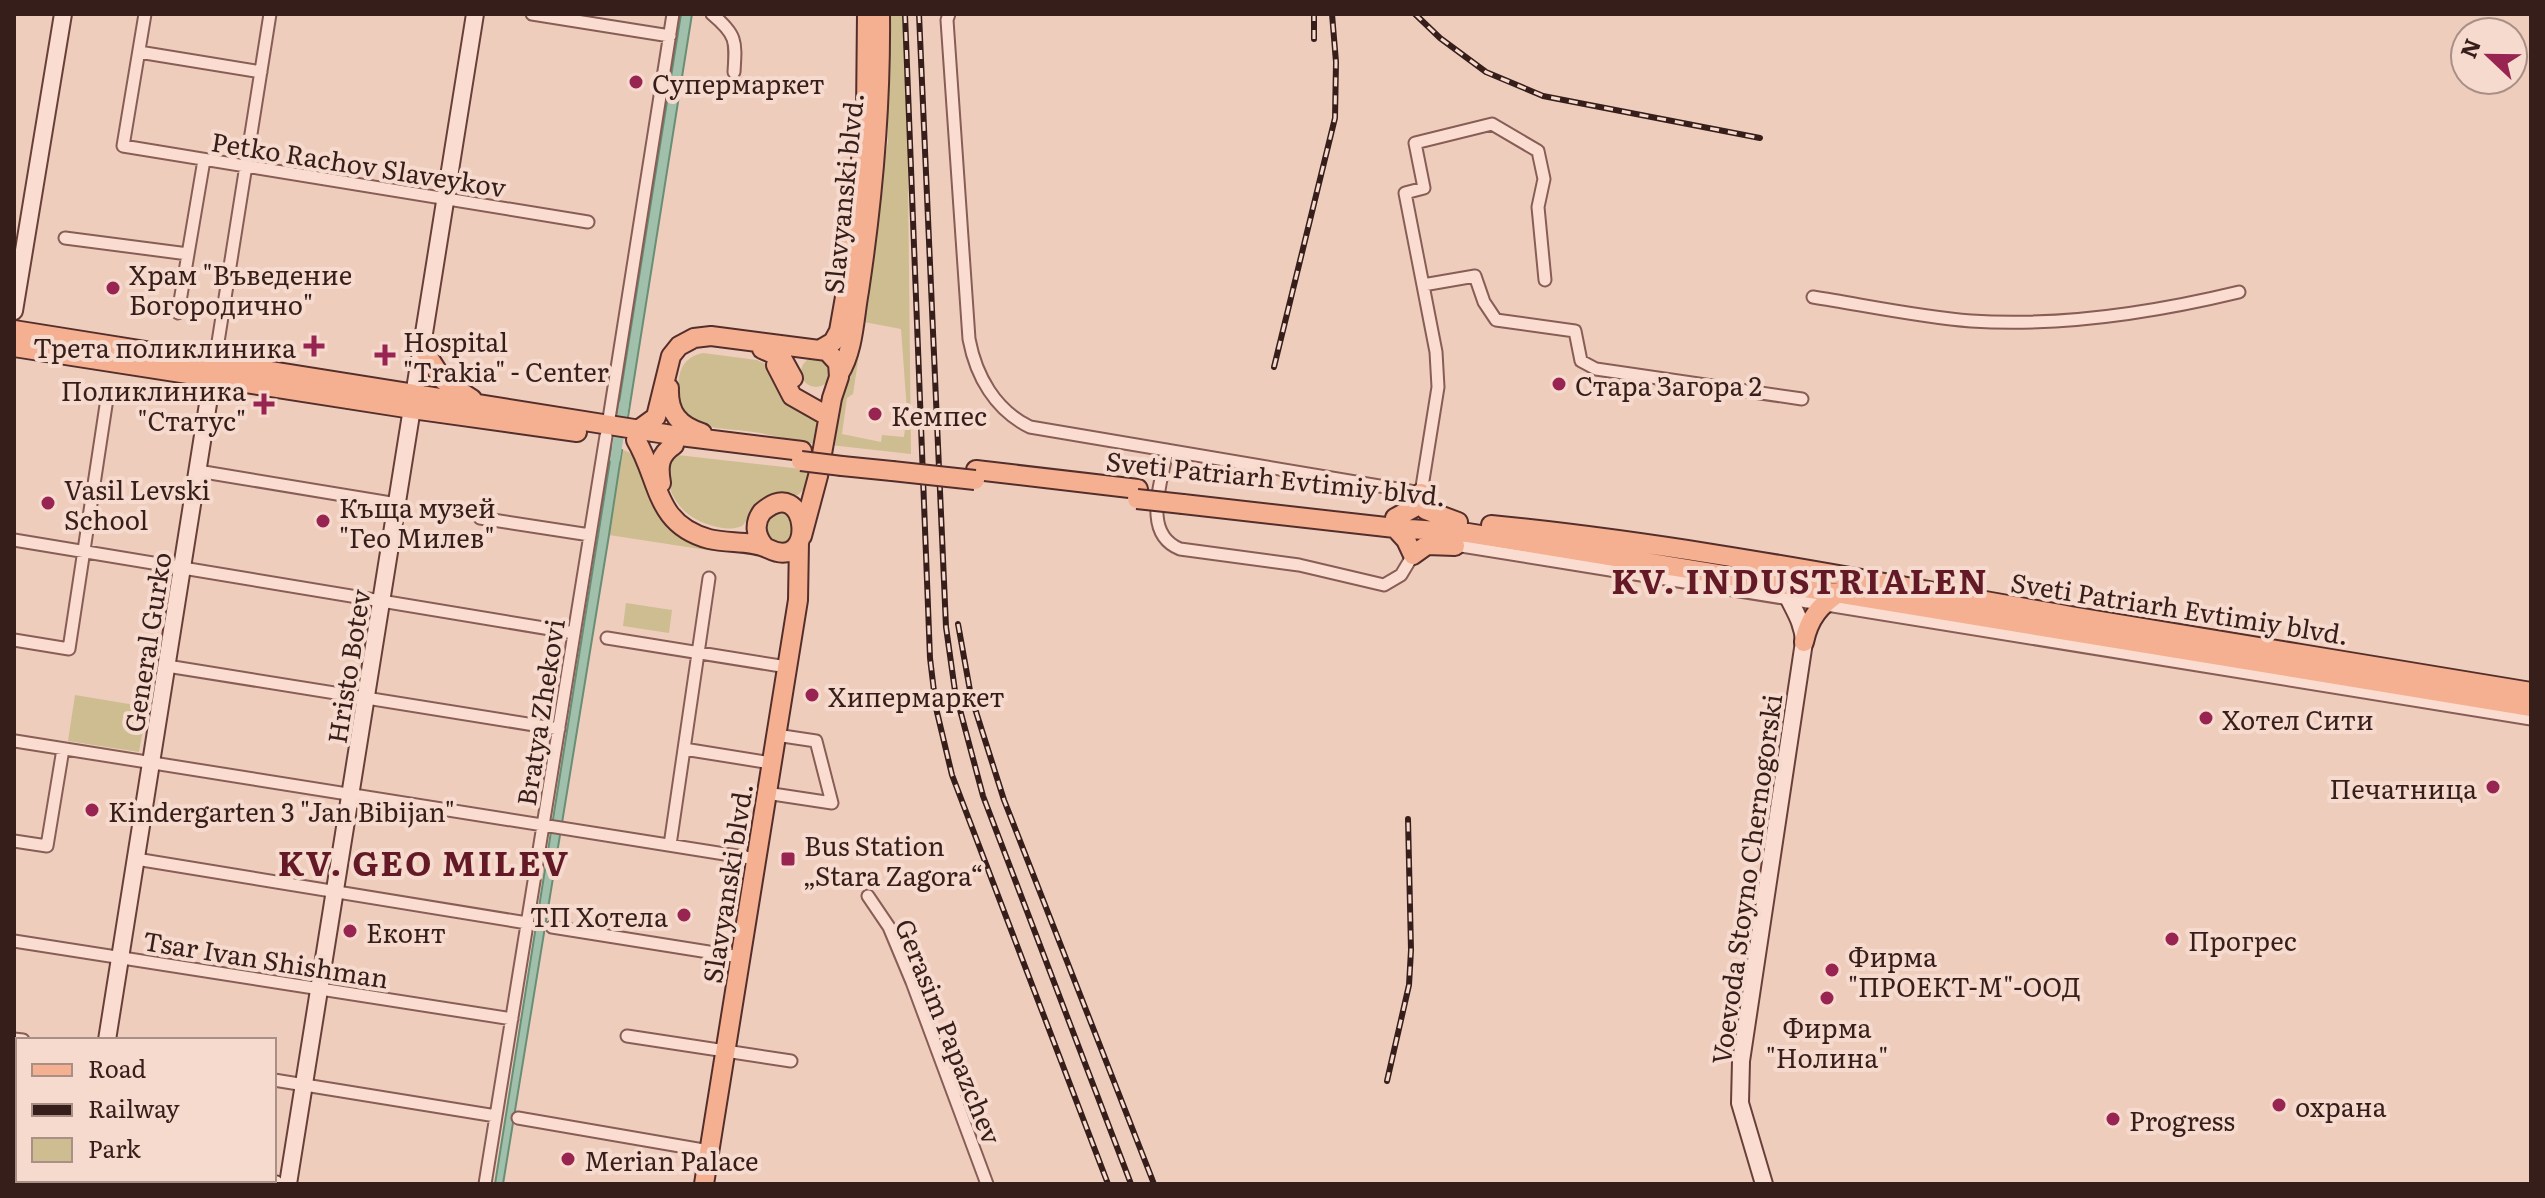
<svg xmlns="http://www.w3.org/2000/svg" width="2545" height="1198" font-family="Literata,serif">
  <rect width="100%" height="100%" fill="#efcdbd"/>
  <path fill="#cdbd91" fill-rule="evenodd" d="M886,14H903L907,91L911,454L830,445L888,142ZM864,322L901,329L907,411L904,437L882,435L881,442L842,434L847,398L853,394Z
    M703,353L757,360L768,365L814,416L818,426L815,444C794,441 774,435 753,432C715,426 669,433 679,377C682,363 689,356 703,353Z
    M801 372a15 15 0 1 1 30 0a15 15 0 1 1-30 0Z
    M622,450C644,454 641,479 648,496C652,507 659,519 669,527C682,540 697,544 714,548L713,551L609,535Z
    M673,455H677L811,470L806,487L798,495L764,500L742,526C731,530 722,529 710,525C679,516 665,491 666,461Z
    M764 528a15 15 0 1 1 30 0a15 15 0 1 1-30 0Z
    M626,603L672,610L669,633L623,626Z
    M75,695L147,707L139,752L68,741Z"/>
  <path fill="#a1c0ab" stroke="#688e76" stroke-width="2" d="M681,14H692L628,417L617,415Z
    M612,448L622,450L609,535L503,1184H495Z"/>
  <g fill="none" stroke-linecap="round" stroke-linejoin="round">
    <path stroke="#a1c0ab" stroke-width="10" d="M615,459L624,404"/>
    <g stroke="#875d56" stroke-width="15">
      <path id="street" d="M145,14L123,146L588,222
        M532,14L670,36
        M712,14C737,35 736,41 734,72
        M949,14L947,20L969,339C976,376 995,410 1030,427L1421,493L1438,387L1436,352L1405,193L1424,188L1415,143L1492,124L1538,151L1544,179L1538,207L1545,280
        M139,52L261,72
        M65,238L188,254
        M1423,285L1475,276L1484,302L1496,320L1575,331L1581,361L1596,369L1802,399
        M1813,297C1864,305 1920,317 1971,321C2060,327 2152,313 2239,292
        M178,313L204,160
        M215,361L270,14
        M608,425L673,14
        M1167,450C1162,482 1141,533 1180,549L1299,565L1384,585L1401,575L1413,555
        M198,471L397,504
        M480,518L590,535
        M14,540L574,633
        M1449,544L2531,719
        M607,638L787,667
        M14,640L69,649L108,392
        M167,666L559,729
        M15,741L756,859
        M684,749L771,763
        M766,793L832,803L816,741L776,735
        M14,841L47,846L63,749
        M670,845L709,578
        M136,859L527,923
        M868,896L889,927L912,982L987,1184
        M552,927L740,957
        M14,941L512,1019
        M627,1036L791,1061
        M14,1039L23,1040
        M274,1080L496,1116
        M518,1118L709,1151
        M485,1184L606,436"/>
    </g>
    <g stroke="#693f39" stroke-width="20">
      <path id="secondary" d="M14,311L63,14
        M107,1040L214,366
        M14,1143L18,1144
        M250,1180L275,1184
        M84,1184L85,1180
        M288,1184L475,14
        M1764,1184L1740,1103L1741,1061L1804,642C1803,613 1781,597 1783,575"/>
    </g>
    <g stroke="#542e2b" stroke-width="22">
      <path id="primary" d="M14,330L672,435L802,451
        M14,347L412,409L577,432
        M422,347L443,380L472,399
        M762,349L782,358L793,378
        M821,349L833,342L839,331L848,280L866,113L867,14
        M776,365L792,396L822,413
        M839,374C854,350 854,318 859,291C873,198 881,108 880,14
        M669,388C668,413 679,426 702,433
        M638,430L656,417L671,356L679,346L694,338L711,336L827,351L838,363L839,377L832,398L818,476L802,536
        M636,440C660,480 654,524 709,539C729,544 751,540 769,549C818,573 808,472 762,512C754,523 755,535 764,546
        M842,466L892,471
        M976,470L1138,489
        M661,483C658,466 659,455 674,445
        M1421,493L1426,510L1458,522
        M1183,504L1395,528L1468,533L2531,707
        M1395,518L1415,507L1421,493
        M1491,525C1686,544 1878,583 2071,616C2224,642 2378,666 2531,692
        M1395,528L1406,540L1413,555L1427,545L1455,546
        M1804,642C1809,618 1820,605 1840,592
        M704,1184L798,600L799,542"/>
    </g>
    <use href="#street" stroke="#faddd0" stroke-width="11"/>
    <use href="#secondary" stroke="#faddd0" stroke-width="16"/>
    <use href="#primary" stroke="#f5b092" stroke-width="18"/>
    <g stroke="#361e1b" stroke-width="6">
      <path id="rail" d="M905,14L930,658L936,708L952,775L1108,1184
        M919,14L946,627L955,691L983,796L1131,1184
        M1415,14L1440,38L1486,72L1543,96L1760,138
        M1314,39V14
        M1274,367L1335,118L1336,62L1332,14
        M958,624L971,696L1004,800L1154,1184
        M1387,1081L1409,985L1411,950L1408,819"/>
    </g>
    <use href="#rail" stroke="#f6dacd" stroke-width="3" stroke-dasharray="9" stroke-linecap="butt"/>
    <g stroke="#542e2b" stroke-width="22" stroke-linecap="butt">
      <path id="primary-bridge" d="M801,461L842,466
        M892,471L975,480
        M1137,499L1183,504"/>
    </g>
    <use href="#primary-bridge" stroke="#f5b092" stroke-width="18"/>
  </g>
  <g fill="#982451" stroke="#f6dacd" stroke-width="3">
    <circle cx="636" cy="82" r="8"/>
    <circle cx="113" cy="288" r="8"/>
    <path d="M310 334h8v8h8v8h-8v8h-8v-8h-8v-8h8z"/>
    <path d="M381 343h8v8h8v8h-8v8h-8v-8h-8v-8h8z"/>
    <circle cx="1559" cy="384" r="8"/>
    <path d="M260 392h8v8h8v8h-8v8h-8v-8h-8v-8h8z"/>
    <circle cx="875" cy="414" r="8"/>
    <circle cx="48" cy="503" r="8"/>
    <circle cx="323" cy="521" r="8"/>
    <circle cx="812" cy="695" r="8"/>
    <circle cx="2206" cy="718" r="8"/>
    <circle cx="2493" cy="787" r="8"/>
    <circle cx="92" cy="810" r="8"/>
    <rect x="780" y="851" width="16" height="16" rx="4"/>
    <circle cx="684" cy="915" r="8"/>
    <circle cx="350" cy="931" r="8"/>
    <circle cx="2172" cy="939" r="8"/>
    <circle cx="1832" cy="970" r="8"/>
    <circle cx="1827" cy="998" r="8"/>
    <circle cx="2279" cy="1105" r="8"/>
    <circle cx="2113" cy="1119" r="8"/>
    <circle cx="568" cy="1159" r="8"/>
  </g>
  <g text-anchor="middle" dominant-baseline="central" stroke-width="8" stroke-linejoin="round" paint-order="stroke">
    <g font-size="26" fill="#361e1b" stroke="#f6dacd" text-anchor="start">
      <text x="652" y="82">Супермаркет</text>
      <text x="129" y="273">Храм "Въведение<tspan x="129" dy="30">Богородично"</tspan></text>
      <text x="403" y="340">Hospital<tspan x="403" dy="30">"Trakia" - Center</tspan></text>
      <text x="296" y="346" text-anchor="end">Трета поликлиника</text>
      <text x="1575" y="384">Стара Загора 2</text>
      <text x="246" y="389" text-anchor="end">Поликлиника<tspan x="246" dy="30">"Статус"</tspan></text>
      <text x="891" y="414">Кемпес</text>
      <text x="64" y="488">Vasil Levski<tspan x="64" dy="30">School</tspan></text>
      <text x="339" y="506">Къща музей<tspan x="339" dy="30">"Гео Милев"</tspan></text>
      <text x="828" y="695">Хипермаркет</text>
      <text x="2222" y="718">Хотел Сити</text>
      <text x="2477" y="787" text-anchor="end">Печатница</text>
      <text x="108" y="810">Kindergarten 3 "Jan Bibijan"</text>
      <text x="804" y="844">Bus Station<tspan x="804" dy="30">„Stara Zagora“</tspan></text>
      <text x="668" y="915" text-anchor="end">ТП Хотела</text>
      <text x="366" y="931">Еконт</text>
      <text x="2188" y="939">Прогрес</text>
      <text x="1848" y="955">Фирма<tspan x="1848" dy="30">"ПРОЕКТ-М"-ООД</tspan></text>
      <text x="1827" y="1026" text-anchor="middle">Фирма<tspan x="1827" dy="30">"Нолина"</tspan></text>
      <text x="2295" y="1105">охрана</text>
      <text x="2129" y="1119">Progress</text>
      <text x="584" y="1159">Merian Palace</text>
    </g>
    <g font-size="26" fill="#361e1b" stroke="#f6dacd">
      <text transform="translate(359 163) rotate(9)">Petko Rachov Slaveykov</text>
      <text transform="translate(842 193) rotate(-84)">Slavyanski blvd.</text>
      <text transform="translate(1276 477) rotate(6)">Sveti Patriarh Evtimiy blvd.</text>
      <text transform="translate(2180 607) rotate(9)">Sveti Patriarh Evtimiy blvd.</text>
      <text transform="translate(146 642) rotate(-81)">General Gurko</text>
      <text transform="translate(347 666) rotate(-81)">Hristo Botev</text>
      <text transform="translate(539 712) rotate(-81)">Bratya Zhekovi</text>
      <text transform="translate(1745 879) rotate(-82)">Voevoda Stoyno Chernogorski</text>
      <text transform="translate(726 883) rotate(-81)">Slavyanski blvd.</text>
      <text transform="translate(266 958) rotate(9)">Tsar Ivan Shishman</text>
      <text transform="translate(950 1031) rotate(68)">Gerasim Papazchev</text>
    </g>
    <g font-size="34" font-weight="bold" letter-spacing="2" fill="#641926" stroke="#f6dacd">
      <text x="1800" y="579">KV. INDUSTRIALEN</text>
      <text x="424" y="861">KV. GEO MILEV</text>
    </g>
  </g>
  <rect width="2545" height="1198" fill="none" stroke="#361e1b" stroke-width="32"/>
  <rect x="16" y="1038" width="260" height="144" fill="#f6dacd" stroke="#a98f86" stroke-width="2"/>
  <rect x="32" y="1064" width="40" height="12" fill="#f5b092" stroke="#a98f86" stroke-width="2"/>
  <text x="88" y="1078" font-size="24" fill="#361e1b">Road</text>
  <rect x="32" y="1104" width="40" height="12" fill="#361e1b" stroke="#a98f86" stroke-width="2"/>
  <text x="88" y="1118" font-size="24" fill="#361e1b">Railway</text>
  <rect x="32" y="1138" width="40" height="24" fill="#cdbd91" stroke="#a98f86" stroke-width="2"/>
  <text x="88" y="1158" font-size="24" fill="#361e1b">Park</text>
  <g transform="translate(2489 56) rotate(292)"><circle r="38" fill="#f6dacd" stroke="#a98f86" stroke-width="2"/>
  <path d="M0-6L14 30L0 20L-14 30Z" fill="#982451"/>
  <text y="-12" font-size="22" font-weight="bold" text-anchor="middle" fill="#361e1b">N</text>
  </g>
</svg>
